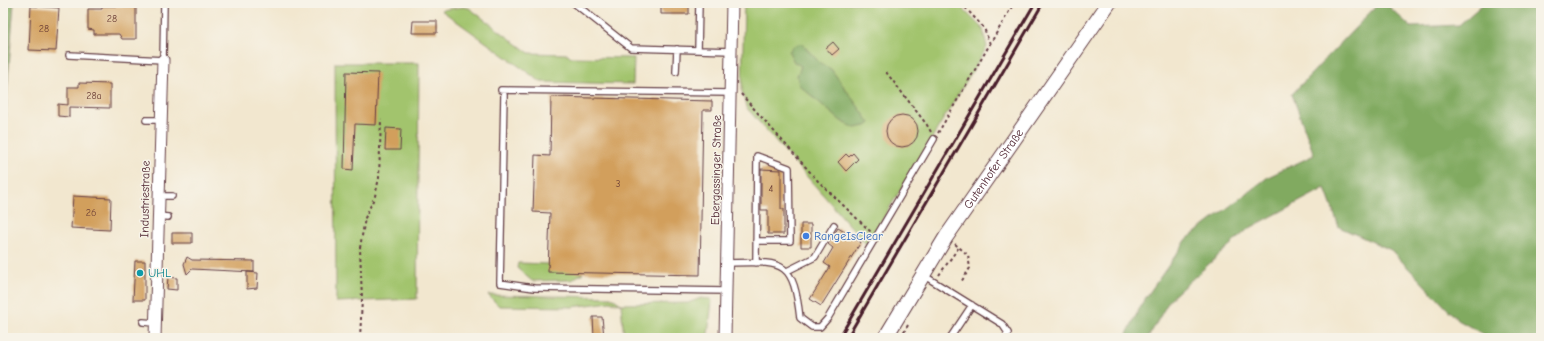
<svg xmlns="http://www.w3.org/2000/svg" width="1544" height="341" font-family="'Comic Neue',sans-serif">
  <rect width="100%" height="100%" fill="#f7f3e8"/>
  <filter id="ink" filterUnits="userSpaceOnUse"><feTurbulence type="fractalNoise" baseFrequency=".025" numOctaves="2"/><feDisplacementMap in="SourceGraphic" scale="8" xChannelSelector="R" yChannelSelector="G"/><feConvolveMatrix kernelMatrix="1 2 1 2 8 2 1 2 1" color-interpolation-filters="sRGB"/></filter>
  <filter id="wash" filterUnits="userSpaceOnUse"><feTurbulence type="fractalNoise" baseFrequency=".012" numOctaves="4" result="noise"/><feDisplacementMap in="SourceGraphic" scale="16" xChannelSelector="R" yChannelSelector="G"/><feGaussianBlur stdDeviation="0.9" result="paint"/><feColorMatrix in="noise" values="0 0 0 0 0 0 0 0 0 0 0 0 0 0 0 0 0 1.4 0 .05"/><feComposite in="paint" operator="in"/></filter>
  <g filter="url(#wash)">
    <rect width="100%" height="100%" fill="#f2e7cf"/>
    <path fill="#a2c46d" stroke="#76724c" d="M744,3H957L983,29L987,47L867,245L746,107L742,91Z
      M463,7L469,8L529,53L568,54L571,57L634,58L633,84L541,82L441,10Z
      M335,63H419L417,299L336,302Z
      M518,263L548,264L583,273L571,280L532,281L517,268Z
      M488,295L611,297L621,304L688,303L701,298L710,299L712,301L708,334L701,338H624L621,304L610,302L572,307L499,306Z"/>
    <path fill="#81aa60" stroke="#666446" d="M3,3H14L3,144Z
      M1379,3H1385L1411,27L1459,25L1484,3H1541V338H1490L1458,320L1391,250L1339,227L1325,188L1248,229L1170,299L1148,338H1125L1142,303L1187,239L1268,177L1314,155L1292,94Z
      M801,43L820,63L831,69L870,123L866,126L855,128L841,121L799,85L797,76L801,66L794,62L789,52L792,47Z"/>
    <g id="blocks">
      <path fill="#d29f5c" d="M661,3H689V14H661Z
        M31,6L59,8L56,51L29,50Z
        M102,6H136V39H122L119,34H94V30L88,29V9H102Z
        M413,21H437V33H412Z
        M833,42L839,49L832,55L826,48Z
        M346,72L378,73L376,125L355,124L353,170L344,169Z
        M79,83L110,84V108L69,107V117L58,116V104L68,105V87H79Z
        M551,97L712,101V110H703L700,275L548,272L550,213L533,212L535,155L550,156Z
        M886 131a16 16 0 1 1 32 0a16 16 0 1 1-32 0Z
        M386,128L401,129L400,150H385Z
        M853,153L858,159L846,171L838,162L846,154L849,157Z
        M761,169L781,170V209H784V234H768V210H761Z
        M73,196L111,198L110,230L71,228Z
        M801,224H811V247H801Z
        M838,228L861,242L821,306L810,299L830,267L824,263L833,248L828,244Z
        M172,233H192V243H172Z
        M187,257L192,260L254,261V272L192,269L187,274L184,264Z
        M135,261H145V300H133Z
        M247,272L258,273L257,288L247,289Z
        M168,277L177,278V290L167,289Z
        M593,317H602L604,337H594Z"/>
    </g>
  </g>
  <g filter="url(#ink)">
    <use href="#blocks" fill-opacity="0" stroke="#633d44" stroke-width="1"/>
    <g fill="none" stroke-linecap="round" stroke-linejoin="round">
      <g stroke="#633d44" stroke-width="8">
        <path id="service" d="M574,3L631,48L731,51
          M698,50L699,3
          M69,55L163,60L164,3
          M676,72L677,49
          M501,90L730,93
          M504,95L500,283L534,288L726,291
          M146,120H160
          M159,196H172
          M158,216L168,217
          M727,263C783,262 793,258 800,318L812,327H820L828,318L934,139
          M756,263L757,156L789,168L790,241H756
          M787,271L815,257L834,225
          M923,275L1002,324L1008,333L1005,338
          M143,322L155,323
          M950,338L972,305"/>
      </g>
      <g stroke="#633d44" stroke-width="13">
        <path id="minor" d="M155,338L163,60
          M725,338L732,3"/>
      </g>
      <g stroke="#633d44" stroke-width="16">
        <g id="tertiary">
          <path id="s1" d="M885,338L946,237L1109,3"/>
        </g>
      </g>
      <path stroke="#633d44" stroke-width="2" stroke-dasharray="3 3" stroke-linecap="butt" d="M961,3L984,28L990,44
        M886,72L927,125L931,132
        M741,94L818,181L871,232
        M938,133L1014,3
        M955,244L968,255L970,268L961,282
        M939,275L959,247
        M360,338L362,299L360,248L365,218L375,196L379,178L381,119
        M901,338L908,325"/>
      <use href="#service" stroke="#fff" stroke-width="5.5"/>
      <use href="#minor" stroke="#fff" stroke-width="11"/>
      <use href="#tertiary" stroke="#fff" stroke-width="14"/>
      <path stroke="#4a1f2b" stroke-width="3" d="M839,338L1035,3
        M847,338L1043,3"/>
    </g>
  </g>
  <circle fill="#3f7fe0" stroke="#f7f3e8" stroke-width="1.5" cx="806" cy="236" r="4"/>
  <circle fill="#0f9aa8" stroke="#f7f3e8" stroke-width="1.5" cx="140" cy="273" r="4"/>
  <g text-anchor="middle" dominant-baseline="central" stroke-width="3" stroke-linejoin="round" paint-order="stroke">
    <g font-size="10" fill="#6c3f37">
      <text x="112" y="19">28</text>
      <text x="44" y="29">28</text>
      <text x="94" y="96">28a</text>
      <text x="618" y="184">3</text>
      <text x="771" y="189">4</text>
      <text x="91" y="213">26</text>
    </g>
    <g font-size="12" fill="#4a1f2b" stroke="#f7f3e8">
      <text stroke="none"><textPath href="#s1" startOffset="201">Gutenhofer Straße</textPath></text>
      <text transform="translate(716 170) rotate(-89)">Ebergassinger Straße</text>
      <text transform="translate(145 199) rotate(-89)">Industriestraße</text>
    </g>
    <g font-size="12" fill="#366cbe" stroke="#f7f3e8" text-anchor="start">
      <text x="814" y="236">RangeIsClear</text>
    </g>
    <g font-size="12" fill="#0d838f" stroke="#f7f3e8" text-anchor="start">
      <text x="148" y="273">UHL</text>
    </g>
  </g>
  <rect width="1544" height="341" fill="none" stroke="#f7f3e8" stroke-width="16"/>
</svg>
